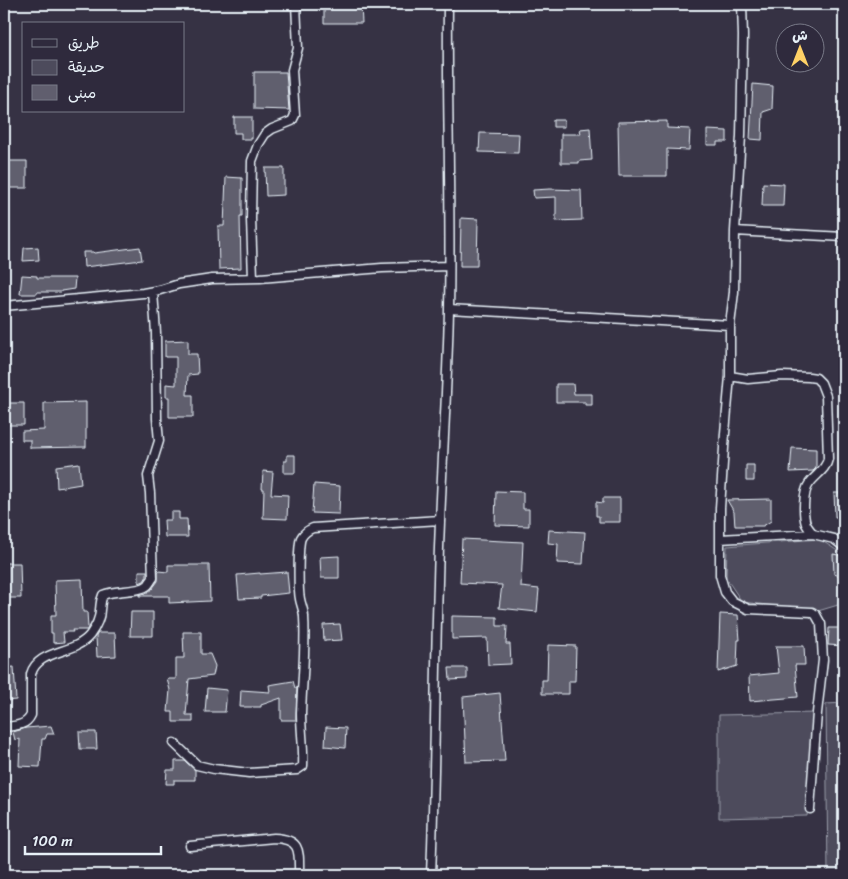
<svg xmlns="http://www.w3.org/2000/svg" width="848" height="879" font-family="Sriracha,'Playpen Sans Arabic',sans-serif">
  <rect width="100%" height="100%" fill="#363244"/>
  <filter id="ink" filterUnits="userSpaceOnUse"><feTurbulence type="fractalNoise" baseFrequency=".02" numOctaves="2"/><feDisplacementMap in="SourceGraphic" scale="10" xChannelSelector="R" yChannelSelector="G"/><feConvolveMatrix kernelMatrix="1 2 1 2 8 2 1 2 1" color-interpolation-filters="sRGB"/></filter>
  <g filter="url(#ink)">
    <path fill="#4d4b5c" stroke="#9a9eaa" d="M819,539L844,555V577L838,605L818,611L742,602L726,578L727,546Z
      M844,703V875H828L826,704Z
      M817,713L807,816L719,818V715Z"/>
    <path fill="#605e6e" stroke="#e8f1f8" d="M324,4H344V6L361,5L362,23H324Z
      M254,72H286L289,110L254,109Z
      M753,84L773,86L772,109L763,112L762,140L750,139Z
      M234,117H252V139H241V133H234Z
      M553,120H564V127H553Z
      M667,121V128L690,129L689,150L667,149V176H619L618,122Z
      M590,128L592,160L579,161V163H561V134H581L580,129Z
      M707,130L727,131V142H717V145H707Z
      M480,133L519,134L518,153L479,152Z
      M4,161H27V188H4Z
      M265,168H284V195L266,196Z
      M226,177L242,178V216H240L241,268L219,269L218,226H224Z
      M763,183L784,184L783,206H762Z
      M550,189L581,190L582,220L556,221V197L534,198L533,190Z
      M461,218L478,219L477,266H460Z
      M38,247L39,260L23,261L24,248Z
      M140,247L142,260L84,267L83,252H93L94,253Z
      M22,275L37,276V278H75L74,289L61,291V292H37V294H20Z
      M188,340V354H197L198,374L188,375L187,395H193V417H169V397H166V384L176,385V357H165V341Z
      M556,384H573L574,394H592V405H585V402H556Z
      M86,402V447L30,448V440H22V431L44,430V403Z
      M4,403H24V425H4Z
      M792,448L816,449V468L813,471L790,472Z
      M287,455H295V473H284V461H287Z
      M79,463L81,484L57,488L56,466Z
      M746,465H754V481H746Z
      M263,471L273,472L271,494L288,495L287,519L263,518L264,489H262Z
      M314,484L340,486L339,514L312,513Z
      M496,491L523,492V509H529V526L495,525Z
      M834,493H844V517H835Z
      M603,498H620V522H599V516H596V502L603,503Z
      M771,499V521L763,526H735L734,512L727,500Z
      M171,512H179V519H187L188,537H165L164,520H171Z
      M549,530L585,532L583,564L557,563L558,544L548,543Z
      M462,539L523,542L521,587L539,589L537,612L499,608L502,585L460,583Z
      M833,554L844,556V577L834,574Z
      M339,556V578H321L320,557Z
      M4,563H20L21,598H4Z
      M168,565H209L210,601L169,603V596H139V595L146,593L152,589L158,581V571L168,572Z
      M139,571H147V576L144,581L139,583Z
      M287,572L289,593L261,596V598L239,599L237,575L260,573V574Z
      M82,579L83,612H87L88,628L87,630H72L73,632H63L64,642L53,643V633H51V615H56L55,580Z
      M131,612H153V636H130Z
      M720,614L738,615L740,640H738L737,666L718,672Z
      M452,616L497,617V626H507L506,644H510L511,664L488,665L487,638L452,639Z
      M340,624L342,640L324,641L323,625Z
      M829,628H844V646L828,645Z
      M183,632H201V654H210L215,666L213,676L189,679L186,715H193V722H173V712H168L170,690L167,679H176V658H184Z
      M98,633H115L116,656L97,657L96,636Z
      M548,645L576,646L575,681H569V694H542V680H547Z
      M776,646H804L805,665H795L798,697L750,701L749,676L779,673Z
      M14,667L16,700L4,701V668Z
      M449,668H467V679L450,680Z
      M293,681L295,688H297L296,720H281V698L261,705V707H240L241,690L270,692L269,685Z
      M207,688L227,690L225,712H205Z
      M500,693L505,761L466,762L463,697Z
      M51,726L54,734H47L45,739H42L40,767L19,766L20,739L15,740L13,732L26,728Z
      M326,727L346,728L345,748L325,746Z
      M79,732H96L97,749H80Z
      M175,761H185L195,770V780H174V784H166L167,770H175Z"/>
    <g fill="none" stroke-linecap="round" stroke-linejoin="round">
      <g stroke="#e8f1f8" stroke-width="11">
        <path id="minor" d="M742,4L743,36L741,136L735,231L734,292L730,325V376L725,433L720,508V575L725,592L732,601L748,609L812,612L816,615L821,624L823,660L817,713L810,809
          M735,231L844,237
          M253,278L251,219L252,161L258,145L265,134L272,129L292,121L295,115L292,70L298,48L296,4
          M4,306L143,293L160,290L179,284L212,279L260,278L382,268L449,266
          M449,309L730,325
          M730,376L748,379L782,376L809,377L816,378L821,383L826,396L828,459C826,470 815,475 809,484C803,492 803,515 806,524C808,528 811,531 813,534
          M720,539L813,534L834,539L844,547
          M4,727C15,726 26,726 31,715V674C38,649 74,655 90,635C95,628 100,619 100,610C101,603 100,602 103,595C116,589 139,593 148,585C149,584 152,579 153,578L150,493L148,476L159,441L157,419L156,333L153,292
          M174,743L197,765L214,769L249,773L297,770L303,766C304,749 301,731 301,713C302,681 306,649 304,617C304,611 301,605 300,599C298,590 298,545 301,538C303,534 308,530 313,528L440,520
          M190,846L274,838C302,839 299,852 299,875
          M431,875C435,777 435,680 438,582C440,491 447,401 449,310C451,208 447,106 448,4"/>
      </g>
      <use href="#minor" stroke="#2f2a3d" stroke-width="8"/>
    </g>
  </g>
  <rect width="848" height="879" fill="none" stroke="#2f2a3d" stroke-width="20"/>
  <rect x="10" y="10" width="828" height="859" fill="none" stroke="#e8f1f8" stroke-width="2" filter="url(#ink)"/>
  <rect x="22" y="22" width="162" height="90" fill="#2f2a3d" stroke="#797a88"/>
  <rect x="32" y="39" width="25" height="8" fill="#2f2a3d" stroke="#797a88"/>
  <text x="68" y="48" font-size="15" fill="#e8f1f8">طريق</text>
  <rect x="32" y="60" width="25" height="15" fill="#4d4b5c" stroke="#797a88"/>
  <text x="68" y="72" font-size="15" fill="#e8f1f8">حديقة</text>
  <rect x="32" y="85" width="25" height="15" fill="#605e6e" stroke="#797a88"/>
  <text x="68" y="98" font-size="15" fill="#e8f1f8">مبنى</text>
  <g transform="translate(800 48)"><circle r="24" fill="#2f2a3d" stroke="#797a88"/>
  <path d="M0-4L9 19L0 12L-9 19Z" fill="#ffd166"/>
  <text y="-8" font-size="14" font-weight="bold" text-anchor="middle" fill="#e8f1f8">ش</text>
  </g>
  <path d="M25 846v8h136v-8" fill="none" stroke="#e8f1f8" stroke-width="2.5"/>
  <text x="32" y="846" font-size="15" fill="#e8f1f8" stroke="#2f2a3d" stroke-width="4" paint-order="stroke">100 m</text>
</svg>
